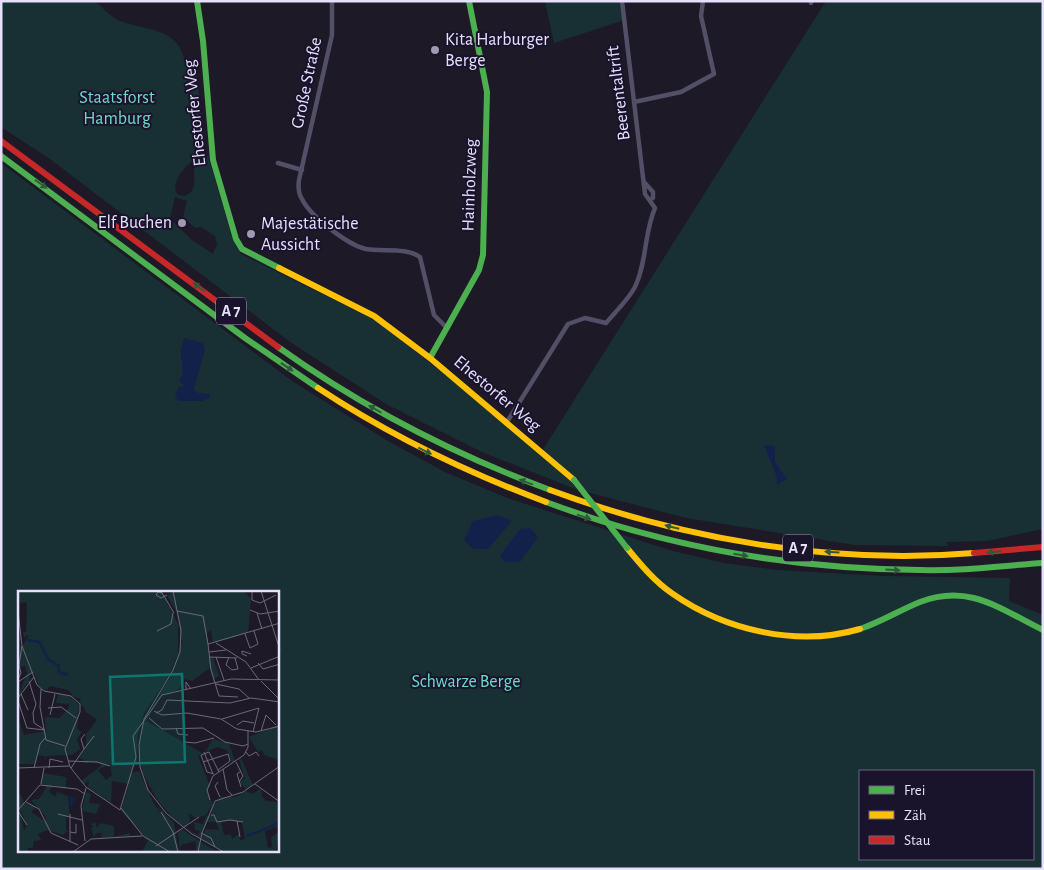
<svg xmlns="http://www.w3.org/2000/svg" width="1044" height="870" font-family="'Alegreya Sans',sans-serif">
  <rect width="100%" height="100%" fill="#1d1926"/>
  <path fill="#183034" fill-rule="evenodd" d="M1,1H95C102,7 109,15 116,19C141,32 178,24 185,62L195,58L206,153C193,157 167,181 178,195L185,196C197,191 194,180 194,169L201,159L208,156L231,234L241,254L377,321L542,451L826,1H1043V529L987,541L946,542L948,546L855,545L686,518L575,489L482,452L386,404L290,342L50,159L1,127ZM175,197L187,201L183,217L195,228L201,227L215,236L217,244L213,254L192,240L170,219Z
    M545,1H622L624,20L554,43Z
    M1,163L292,381L388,441L445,472L510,499L673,551L724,563L778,570L884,576L1010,578L1009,601L1043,615V869H1ZM19,592H278V851H19ZM860,771H1033V859H860Z"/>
  <path fill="#122149" d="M184,338L203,343L205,349L194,389L198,393L210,394V397L203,401H178L175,395L179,387L185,386L179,381C186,371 181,366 181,356C180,350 183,343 184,338Z
    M764,445L775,446V462L787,479L777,485C779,475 767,455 764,445Z
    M498,515L512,521L488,549H473L464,540L473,521Z
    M530,528L538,537L520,562H505L500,556L520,529Z"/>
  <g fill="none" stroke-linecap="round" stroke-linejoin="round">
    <path stroke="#524f66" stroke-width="4.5" d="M332,1V35L299,180C298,187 298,193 302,199C310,216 348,245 366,249C383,252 406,247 420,257L434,315L447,328
      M811,3V1
      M634,102L681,92L714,74L701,16L703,1
      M278,163L302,170
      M644,182L653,192V198L650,200
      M507,422L568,324L585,318L606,323C616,311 628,300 635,287C647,262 644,233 655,208L645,194L622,1"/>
    <path stroke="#4caf50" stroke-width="6" d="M197,1L203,41L213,160L236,239L242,249L279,268
      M1,156L245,338L318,388
      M278,347C362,407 453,454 550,490
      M430,358L479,270L483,255L487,92L469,1
      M546,502C674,550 811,572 948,570C980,569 1012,565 1043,563
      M860,629C881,622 900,610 920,602C969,583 1000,609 1043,630"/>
    <path stroke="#ffc107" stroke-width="6" d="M279,268L374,316L430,358L574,480
      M318,388C389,435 466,472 546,502
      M550,490C682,539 832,565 974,553
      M627,548C641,565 655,582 673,594C726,631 798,647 860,629"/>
    <path stroke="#c62828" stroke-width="6" d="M1,141L278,347
      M974,553L1043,547"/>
    <path stroke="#4caf50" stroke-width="6" d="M574,480L627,548"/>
  </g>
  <defs><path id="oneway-solid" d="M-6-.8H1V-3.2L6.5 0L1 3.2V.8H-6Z" transform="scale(1.25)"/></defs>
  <g fill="#30593c">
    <use href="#oneway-solid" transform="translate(41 184) rotate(35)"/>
    <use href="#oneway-solid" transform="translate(199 287) rotate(-143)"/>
    <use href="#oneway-solid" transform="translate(287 367) rotate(34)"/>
    <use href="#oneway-solid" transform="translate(375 409) rotate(-150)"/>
    <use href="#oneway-solid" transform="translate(425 451) rotate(26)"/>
    <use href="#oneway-solid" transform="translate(526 482) rotate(-160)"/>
    <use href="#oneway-solid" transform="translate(584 517) rotate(18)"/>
    <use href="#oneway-solid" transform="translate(672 527) rotate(-166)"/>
    <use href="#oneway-solid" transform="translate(832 552) rotate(-176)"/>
    <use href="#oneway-solid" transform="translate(994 552) rotate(175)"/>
    <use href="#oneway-solid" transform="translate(741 555) rotate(9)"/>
    <use href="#oneway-solid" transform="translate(893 570) rotate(3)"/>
  </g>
  <g fill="#a09ab2" stroke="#1a132c" stroke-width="2">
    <circle cx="435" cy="50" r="5"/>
    <circle cx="182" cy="223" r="5"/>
    <circle cx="251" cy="234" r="5"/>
  </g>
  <g text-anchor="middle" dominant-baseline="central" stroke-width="4" stroke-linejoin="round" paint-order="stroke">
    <g fill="#1a132c" stroke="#a9a2be" stroke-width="1">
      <rect x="216" y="297.5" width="30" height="27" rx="4"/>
      <rect x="783" y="534.5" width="30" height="27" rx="4"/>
    </g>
    <g font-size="16" font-weight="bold" fill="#e6e0fd">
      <text x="231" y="311">A 7</text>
      <text x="798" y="548">A 7</text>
    </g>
    <g font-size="18" fill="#e6e0fd" stroke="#1a132c" text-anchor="start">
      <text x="445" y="40">Kita Harburger<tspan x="445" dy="21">Berge</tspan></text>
      <text x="172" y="223" text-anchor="end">Elf Buchen</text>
      <text x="261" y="224">Majestätische<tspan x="261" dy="21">Aussicht</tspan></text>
    </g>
    <g font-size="18" fill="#e6e0fd" stroke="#1a132c">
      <text transform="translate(307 83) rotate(-78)">Große Straße</text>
      <text transform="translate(619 93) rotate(-97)">Beerentaltrift</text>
      <text transform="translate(195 113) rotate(-96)">Ehestorfer Weg</text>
      <text transform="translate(470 185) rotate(-88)">Hainholzweg</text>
      <text transform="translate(497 394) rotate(40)">Ehestorfer Weg</text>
    </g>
    <g font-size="18" fill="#6edbc9" stroke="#1a132c">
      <text x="117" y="98">Staatsforst<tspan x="117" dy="21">Hamburg</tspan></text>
      <text x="466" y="682">Schwarze Berge</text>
    </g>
  </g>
  <g transform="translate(18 591)">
    <rect width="261" height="261" fill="#1d1926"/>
    <path d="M0,0H143L160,33V62L152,83L126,122L119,146V170L112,182L121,180L136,213L145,225L139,215L156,232L161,261H124L130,249L103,220L111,193L94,190L93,212L70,196L71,190L66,193L63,190L84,174L79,171L65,172L66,169L61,167L68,156V143L79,129L64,118L68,119L61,111L63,108L56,106L50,99L32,95L28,100L21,95L16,82L11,83L12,88L0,106L9,82L7,75L2,76L0,71V48L4,46L1,52L4,56L11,44L6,46L5,41H8L9,13L8,11L2,12ZM92,173L94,184L88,189L80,179ZM156,0H226L233,8L230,42L195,52L193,39L185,46L189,45L191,67L195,66L201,85L196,88L192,77L174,90L167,88L160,99L144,104L128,130L184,162L180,165L192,195L189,201L195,213L188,224L177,227L171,222L172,230L167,236L180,244L182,240L177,239L176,231L185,233L188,225L195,223L192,220L195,215L203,206H218L228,200L235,203L243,197L244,206L248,210L261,211V235L247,240L250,257L254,256L253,246L261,241L258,261H208L183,248L188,238L201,239L198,231H188L182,247L156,228L140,210L124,181L121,157L125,133L151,88L164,51L158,20L149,5ZM203,230H224L227,248L222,249L221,243L214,248L213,243L206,244ZM40,102L52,105L61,114L59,138L64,141L59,148L62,158L54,164L28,165V173L27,165L19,164L17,173H0V126L6,144L28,140L27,126L41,127L50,118L51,113L38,112ZM257,135H261V169L246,164L244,159L240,161L231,146ZM195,148L211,152L217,170L214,172L209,159L200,156L187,161ZM223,167L235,194L228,198L221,191L227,188L221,168ZM25,182L48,186V198L35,194L31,200L37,206L39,201L50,205L52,226H48V239L50,240L45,244L29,239L20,243L23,249L16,250L15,257H10L9,261H0V225L3,224L6,240L9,234L0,214V200L7,212L18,216L13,221L28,231V226L13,209L21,208L28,197V194L23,193ZM68,201L73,203L71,212L82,213L78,223L64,220ZM77,231L79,237L82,232L96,235V246L112,242V245L83,247L84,242H78L76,247L73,236H76L73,233ZM164,238L181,250L197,259L178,261V250L163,254L162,261L160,241Z" fill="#183034" fill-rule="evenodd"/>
    <path fill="none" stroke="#122149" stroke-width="2.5" d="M9,49L21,51L31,69L41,75V81L50,84M53,215V207L55,210L56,206M229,245L262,232"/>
    <path fill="none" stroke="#6d697c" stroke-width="1" d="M143,0L156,22M155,0L163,39L162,61L155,79L126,128L121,154L122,176L130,199L148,222L174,243L206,261M234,0V9L242,12L258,4M243,0L262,59M144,2L140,1L138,4L143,7L149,4M232,19L242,23L262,20M0,20L4,55L19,94L26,100L53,105L62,113V121L47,158L52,176L68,196M159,20L185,25L190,53M239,22L244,38M139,40L153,33L155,22M227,43L232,57L240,53L236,40M198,52L228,71L241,89M191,61L208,59M229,65L224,63V60L233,63M191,66L219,67M198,66L206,89M211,66L208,74L214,79L220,78L217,67M240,72L245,78L262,73M233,77L262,65M0,88L3,82L1,74L4,55M11,90L18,113L15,122L16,132L27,139M243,90L262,109M0,91L15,81M198,93L221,98L231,107M23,98L22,116L28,149M168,99V91L173,98M3,103L10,119M220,106L201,105L193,79L190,53L262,32M0,107L16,86M0,110L9,137L27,139M30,117L43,116L58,127M136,120L144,124L169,122L203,128L219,138L238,141L262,135M138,122L144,119L149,109L212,112L233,107L262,111M32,124L37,103M131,127L144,138L185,137L207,151L225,155L230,153M204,128L241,117L235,141M219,134L225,130L236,132M158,137L160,143L170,144M243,140L248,124L258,134M28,149L47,155M167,151L177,152L196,147M66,158L76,145M186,161L195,183M228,161L231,165L238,161L241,165M50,170L79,171L92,175M185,171L210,163L212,170L200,179M218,171L225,185L221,191M0,177L51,175M16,177L22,153L27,147M31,177L32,168L45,171M53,177L66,158L63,148L67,143M205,178L209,199L214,204M196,183L189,181L183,164L191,161L201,181M195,185L226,164L230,156V140M200,191L197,195L202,206M23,193L26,177M237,193L262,211M22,194L59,198L67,203M68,196L102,219M223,196L219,183L223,180M192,209L189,199L195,185M8,211L21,218L33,242L60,254M103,217L125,245L152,261M0,219L22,194M102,219L118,166L115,145L144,104L213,88L262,89M0,220L9,234M143,221L155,241L160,261M40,223L64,229M193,224H196L199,231L212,229L225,231M219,230L222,246M52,241L58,242V233M183,242L193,247L197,256M67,250L63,215L68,197M52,251V223M138,255L181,226M55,261L73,248L124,245M180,261L184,242L197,210L225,201L262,175"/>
    <path fill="#0f766e" fill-opacity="0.15" stroke="#0f766e" stroke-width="2.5" d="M164,83L167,171L95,173L92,86Z"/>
    <rect width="261" height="261" fill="none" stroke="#e6e0fd" stroke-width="2.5"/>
  </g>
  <rect width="1044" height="870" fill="none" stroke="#e6e0fd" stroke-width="5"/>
  <rect x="859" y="770" width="175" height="90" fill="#1a132c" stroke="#6c6580"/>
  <rect x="869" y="786" width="25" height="8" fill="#4caf50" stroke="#6c6580"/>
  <text x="904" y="795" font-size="15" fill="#e6e0fd">Frei</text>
  <rect x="869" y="811" width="25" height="8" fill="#ffc107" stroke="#6c6580"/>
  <text x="904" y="820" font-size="15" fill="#e6e0fd">Zäh</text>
  <rect x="869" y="836" width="25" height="8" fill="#c62828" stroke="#6c6580"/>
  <text x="904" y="845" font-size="15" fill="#e6e0fd">Stau</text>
</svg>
